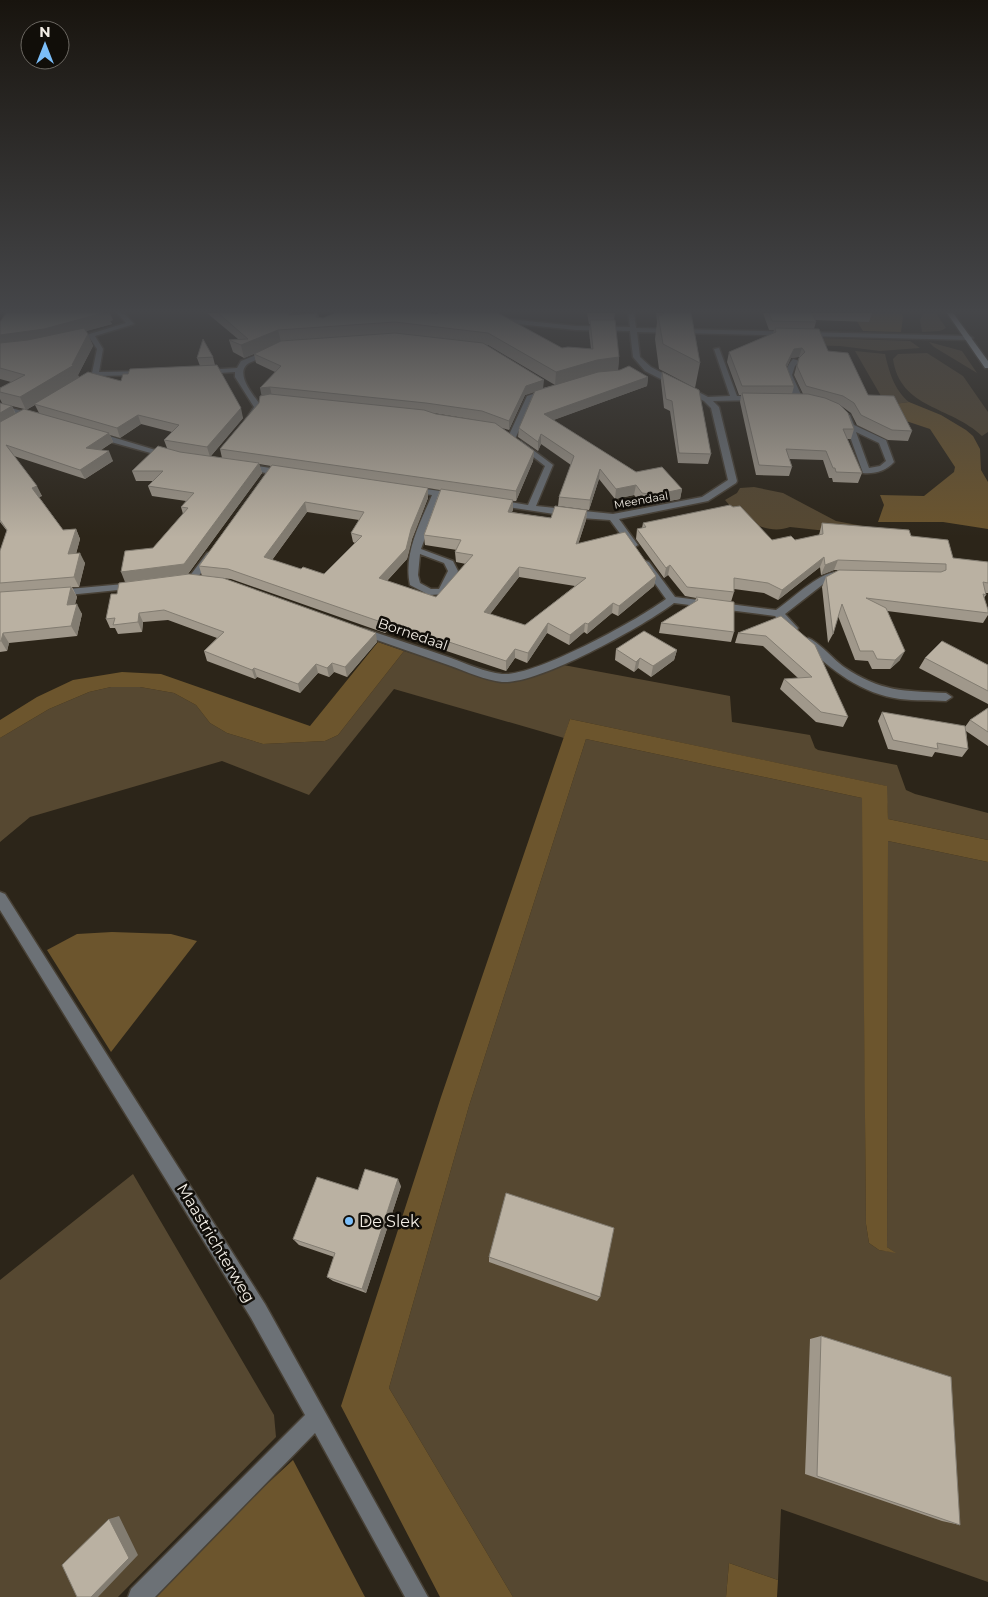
<svg xmlns="http://www.w3.org/2000/svg" width="988" height="1597" font-family="Montserrat,sans-serif">
  <rect width="100%" height="100%" fill="#2c2519"/>
  <path fill="#564831" d="M923,313H936L946,328L940,331L922,332L920,320Z
    M793,337L910,341L920,348L880,351L840,346L803,345Z
    M929,342L962,351L977,373L934,347Z
    M855,351L885,354C889,371 894,390 909,402L894,404L885,403Z
    M927,353L963,376L988,412V432L982,436C951,406 900,409 893,359L898,354Z
    M754,487L783,493L836,521L868,527L873,536L790,527C766,536 739,518 725,500L737,493L740,488Z
    M404,651L493,679L558,664L730,696L732,722L810,735L815,748L818,750L897,765L906,790L915,794L988,813V840L888,819L886,786L570,719L564,738L394,689L309,795L222,761L30,817L0,842V738L49,709L89,692L111,687H140L174,693L196,705L210,723L227,733L263,744L325,741L338,735Z
    M586,739L862,798L865,800L864,936L866,1224L869,1243L879,1250L894,1252L887,1247L888,841L988,862V1582L781,1509L778,1580L729,1563L726,1597H513L389,1388L469,1106Z
    M133,1174L274,1415L276,1437L118,1597H0V1280Z"/>
  <path fill="#6c552d" d="M852,313H901L903,317L901,332L863,331Z
    M909,402L941,415L966,430L973,436L980,449L981,470L988,482V529L943,522H878L884,505L880,495L924,496L954,472L955,467L930,429L906,421L894,404Z
    M378,642L404,651L338,735L325,741L263,744L227,733L210,723L196,705L174,693L140,687H111L89,692L49,709L0,738V720L37,697L73,680L122,672L161,674L310,726Z
    M570,719L887,786L888,819L988,840V862L888,841L887,1247L896,1253L879,1250L869,1243L866,1224L862,798L586,739L469,1106L389,1388L513,1597H440L341,1406L441,1097Z
    M112,932L171,934L197,941L111,1052L47,950L77,934Z
    M293,1460L365,1597H152L243,1506Z
    M729,1563L778,1580L777,1597H726Z"/>
  <g fill="none" stroke-linecap="round" stroke-linejoin="round">
    <g stroke="#484136" stroke-width="3">
      <path id="minor" d="M117,313H124L134,324L95,336L103,349L99,372L145,371L149,373L145,375L97,376L91,380H85V376L92,373L97,349L89,337L83,336L126,323Z
        M628,313H634L636,328L970,336L973,338L970,340L637,332L640,357L651,367L708,397L730,396L714,349L719,348L737,396H758L762,398L758,400L713,401L719,407L737,481L736,483L708,501L619,519L638,545L633,548L630,547L610,520L581,518L494,505L493,503L497,500L528,505L545,466L518,445V441H521L553,465L536,506L613,514L702,497L728,480L711,408L704,401L645,371L633,357L630,331L576,330L498,322L495,320L498,318L576,326L630,327Z
        M268,350L274,351C266,357 257,359 249,363C233,373 255,397 262,407L253,421H247L246,419L254,407L235,377V372L205,374L201,372L205,370L237,368L241,361Z
        M793,359L800,361L795,366L792,375L803,399L799,401H796C788,386 780,373 793,359Z
        M545,390L552,392L533,399L516,437L509,439L508,437L527,396Z
        M0,405L37,415L38,417L34,419L0,409Z
        M844,415H850L854,425L886,440L894,462C886,471 875,474 863,473L843,417ZM856,432L879,443L886,461L880,466L869,468Z
        M93,433H99L172,455L165,457L93,437Z
        M245,464L284,470L288,473L284,476L242,469L241,467Z
        M411,487L455,493L459,496L455,499L440,497L421,549L453,561L458,571L446,594L429,595L410,585C403,554 420,523 432,495L408,492L407,490ZM420,554L444,563L448,571L439,589H431L420,583L418,575Z
        M210,552L213,553V557L195,581H189V577L207,553Z
        M646,561L649,562L675,597L776,610C791,601 829,561 846,575L844,577L826,582L785,614L798,628L797,630H789L775,616L674,603C644,626 538,685 502,682C485,680 467,672 451,666C420,655 388,644 357,633L356,631L357,629H365C393,638 422,648 451,658C467,664 485,672 502,674C534,677 638,620 666,599L641,564Z
        M135,583L140,586L138,588L58,596L53,593L58,590Z
        M808,638C818,641 834,660 844,667C881,692 904,691 946,693L952,697L946,701C931,700 915,701 900,699C862,694 831,670 804,644L803,642Z
        M0,892L5,894L265,1304L428,1597H405L315,1433L155,1597H128L131,1589L305,1415L251,1318L0,910Z"/>
    </g>
    <g stroke="#484136" stroke-width="3">
      <path id="major" d="M947,313H953L988,361V368H985Z"/>
    </g>
    <use href="#minor" fill="#6c7176" fill-rule="evenodd"/>
    <use href="#major" fill="#b2bec8" fill-rule="evenodd"/>
  </g>
  <path fill="#a0988b" fill-rule="evenodd" d="M207,313H318L319,317L323,318L428,313L562,348L591,349L589,332L590,324H589L587,313H615L614,320L619,357L618,370L648,377L647,386L553,420L636,472L682,489L680,499L653,504L641,503L634,495L615,499L599,479L589,510L558,506L559,497L571,465L541,444L538,451L518,437L519,428L534,392L525,395L509,430L502,428L534,451L533,461L516,501H513V510L511,512L551,518L587,510L586,520L578,544L656,576L654,586L618,616L612,613L587,634L584,632L569,645L547,633L527,663L515,658L506,671L387,631L385,633L231,579L202,576L199,566L271,466L259,464L262,473L188,574L377,642L347,677L334,672L329,677L318,673L300,693L257,677L255,679L207,661L204,651L217,638L168,620L143,622L142,632L118,634L115,628H110L106,619L117,594L125,582L153,548L183,514L181,507L186,501L152,496L148,486L153,481H136L132,471L167,448L164,440L172,432L141,424L120,438L110,435L113,442L101,450L113,461L85,479L14,456L42,496L39,497L63,530L76,529L80,539L76,554L85,563L79,587H72L77,597L75,604L82,614L77,636L9,643L7,651L0,652V551L7,531L0,522V403H2L0,399V388L11,382L0,379V322L113,320L110,321L112,324L86,331L93,346L78,375L79,377L121,381L200,366L197,358L213,357L215,365L243,418L211,456L222,458L220,449L259,403L262,396L275,372L256,363L254,354L244,358L233,352L229,340L238,339ZM487,345H488L555,385L543,388ZM35,405L39,413L26,410ZM12,406L24,409L16,414ZM433,413L482,421L436,414ZM428,488L440,490L424,535L425,545L457,550L455,552L456,562L466,564L436,597L387,581L407,559L412,539L428,498ZM307,512L359,520L351,533L353,542L355,543L324,574L301,569L272,560ZM519,577L575,586L525,625L490,614Z
    M656,313H691L700,363L695,388L659,369L655,339L657,322Z
    M763,313H872L869,322L815,320L816,322L814,329L828,351L868,395L912,431L908,441L888,440L857,425L851,413L840,405L854,429L851,439H847L862,473L858,483L833,482L832,478H829L823,460L789,459L792,467L789,476L756,475L740,402L741,395H739L727,362L729,352L773,333L774,330H769ZM799,357L794,375L803,394H792L794,386L787,367L791,358Z
    M662,372L711,454L708,464L678,463L670,411L664,408L661,381Z
    M733,507L772,540H795L819,535L822,523L911,536L953,558L988,562V593H986V595L984,598L988,610V615L983,623L887,611L900,660L890,669H872L868,661L855,660L838,616L833,634L828,643L822,587L826,577L839,570H834L821,575L820,567L778,600L764,593L734,589V592L731,602L734,632L731,642L659,633L661,623L695,602L696,598L685,596L668,575L664,578L636,539L637,529L642,528L643,523Z
    M781,616L848,717L843,727L816,722L780,689L784,679L798,678L763,646L735,643L738,633Z
    M616,649L677,650L674,660L651,677L638,668L634,672L615,660Z
    M925,658L988,665V704L919,668Z
    M988,708V746L966,731L968,749L962,757L935,752L932,757L888,749L878,721L882,712L965,727L970,720Z
    M401,1186L366,1293L333,1281L327,1277L334,1257L299,1245L293,1239L358,1190Z
    M489,1257L600,1297L597,1301L489,1262Z
    M821,1336L960,1525L942,1521L805,1474L810,1339Z"/>
  <path fill="#827c71" d="M103,313H110L113,320L110,321L112,324L50,341L0,349V335Z
    M292,313H307L308,319L288,315Z
    M278,330L281,342L244,358L241,345Z
    M88,334L93,346L78,375L79,378L26,410L20,397L72,365Z
    M802,348L799,357L791,358L783,374L786,365L794,349Z
    M619,357L618,370L555,385L556,372L597,360Z
    M648,377L647,386L543,424L544,414Z
    M544,380L543,389L525,395L509,430V421L526,386Z
    M270,387L272,396L262,398L260,388Z
    M12,406L16,416L0,426V413Z
    M241,408L243,418L210,457L207,447Z
    M138,415L141,424L120,438L117,428Z
    M109,433L113,442L90,457L86,448Z
    M541,434V444L538,451V442Z
    M109,451L113,461L85,479L80,470Z
    M534,451L533,461L516,501V491Z
    M259,463L262,473L188,574L125,582L121,572L184,564Z
    M600,469L599,479L589,510L590,500Z
    M636,485L634,495L615,499L616,489Z
    M37,486L42,496L37,498L32,488Z
    M428,488V498L412,539L407,559L380,588L379,578L411,529Z
    M682,489L680,499L653,504L655,495Z
    M513,500V510L508,522V512Z
    M305,502L307,512L267,567L264,557Z
    M587,510L586,520L575,554L576,544Z
    M76,529L80,539L73,564L68,554Z
    M80,553L85,563L79,587L74,577Z
    M824,557L820,567L778,600L782,590Z
    M838,560L834,570L821,575L825,565Z
    M670,565L668,575L664,578L666,568Z
    M519,567V577L484,622V612Z
    M656,576L654,586L618,616L619,606Z
    M71,587L77,597L72,615L67,605Z
    M613,603L612,613L587,634L588,624Z
    M77,604L82,614L77,636L71,626Z
    M139,613L143,622L142,632L138,622Z
    M386,621L387,631L385,633L384,623Z
    M548,623L547,633L527,663L528,653Z
    M585,623L584,632L569,645L570,635Z
    M3,633L9,643L7,651L1,641Z
    M376,633L377,642L347,677L345,667Z
    M515,649V658L506,671V661Z
    M677,650L674,660L651,677L653,666Z
    M905,651L900,660L890,669L895,660Z
    M640,658L638,668L634,672L636,662Z
    M332,663L334,672L329,677L327,668Z
    M316,664L318,673L300,693L298,684Z
    M254,668L257,677L255,679L252,670Z
    M398,1179L401,1186L366,1293L362,1289Z
    M119,1516L138,1555L98,1597H91L109,1519Z"/>
  <path fill="#bab1a2" stroke="#827c71" fill-rule="evenodd" d="M6,313H103L44,329L0,335V322Z
    M218,313H292L288,315L318,313L316,317L323,318L335,313H428L437,314L438,313H498L562,348L568,347L593,349L590,320H615L619,357L597,360L556,372L488,333L395,322L278,330L241,345L229,340L248,339Z
    M663,313H691L700,363L663,344L658,315H663Z
    M769,313H812L816,322L772,321Z
    M84,328L88,334L72,365H74L20,397L0,392V388L25,375L0,368V343L28,340Z
    M775,328L819,329L828,351L848,353L868,395L894,396L912,431L892,430L861,415L854,403L843,396L806,386L797,366L799,358L805,352L802,348L794,349L786,365L794,386H742L729,352L776,332Z
    M395,333L483,343L544,380L526,386L509,421L482,411L426,403L270,387L260,388L281,366L254,354L281,341Z
    M203,339L213,357L197,358Z
    M217,365L241,408L207,447L164,440L179,425L138,415L117,428L34,404L88,372L121,381L123,374H128L130,369Z
    M629,366L648,377L544,414L636,472L662,467L682,489L655,495L642,493L636,485L616,489L600,469L590,500L559,497L574,456L541,434L538,442L519,428L535,391L598,372L620,370Z
    M662,372L699,390L711,454L679,453L672,401L666,399Z
    M742,393L808,394L825,398L839,404L848,413L854,429H843L862,473L836,472L835,468H833L826,451L786,449L792,467L759,465Z
    M270,394L424,410L436,414L495,423L534,451L516,491L220,449L259,403L260,396Z
    M0,403L12,406L0,413Z
    M24,409L109,433L86,448L109,451L80,470L6,445L37,486L32,488L63,530L76,529L68,554L80,553L74,577L0,583V551L7,530L0,520V422Z
    M158,446L180,452L259,463L184,564L121,572L125,551L153,548L188,508L181,507L194,493L148,486L163,471H132Z
    M272,465L428,488L411,529L406,549L379,578L436,597L473,555L455,552L461,540L424,535L441,489L513,500L508,512L551,518L555,506L587,510L576,544L625,532L656,576L619,606L613,603L588,624L585,623L570,635L548,623L528,653L515,649L506,661L386,621L384,623L228,569L199,566ZM305,502L364,512L351,533L362,536L324,574L303,567L301,569L264,557ZM519,567L586,578L525,625L484,612Z
    M730,505L733,507L740,506L772,540L791,536L795,540L823,534L822,523L909,530L911,536L948,540L953,558L988,562V583L983,582L986,595L983,594L988,610V613L866,598L886,608L905,651L895,660L877,659L873,651H860L842,604L833,634L826,577L839,570L941,572L946,570V564L838,560L825,565L824,557L782,590L768,583L734,578V592L687,587L670,565L666,568L637,529L646,527L643,523Z
    M189,574L223,578L376,633L345,667L332,663L327,668L316,664L298,684L254,668L252,670L204,651L224,632L164,610L139,613L138,622L113,625L115,618L106,619L111,594H117L119,583Z
    M71,587L67,605L77,604L71,626L3,633L1,641H0V592Z
    M696,597L734,602V632L661,623L698,600Z
    M781,616L815,645L848,717L821,712L784,679L812,677L766,636L738,633Z
    M644,631L677,650L653,666L640,658L636,662L616,649Z
    M942,641L988,665V691L925,658Z
    M988,708V732L970,720Z
    M882,712L965,726L968,749L937,743L938,749L893,740Z
    M365,1169L398,1179L362,1289L327,1277L335,1253L293,1239L317,1177L358,1190Z
    M506,1193L614,1228L600,1297L489,1257Z
    M821,1336L951,1377L960,1525L817,1476Z
    M109,1519L129,1558L91,1597H77L62,1565Z"/>
  <linearGradient id="sky" x2="0" y2="1"><stop stop-color="#18140e"/><stop offset="0.58" stop-color="#454649"/><stop offset="1" stop-color="#454649" stop-opacity="0"/></linearGradient>
  <rect width="988" height="537" fill="url(#sky)"/>
  <circle fill="#7bbef9" stroke="#110e09" stroke-width="2" cx="349" cy="1221" r="5"/>
  <g text-anchor="middle" dominant-baseline="central" stroke-width="5" stroke-linejoin="round" paint-order="stroke">
    <g font-size="11" fill="#f2ede5" stroke="#110e09">
      <text transform="translate(641 500) rotate(-10)">Meendaal</text>
    </g>
    <g font-size="14" fill="#f2ede5" stroke="#110e09">
      <text transform="translate(413 634) rotate(19)">Bornedaal</text>
    </g>
    <g font-size="16" fill="#f2ede5" stroke="#110e09" text-anchor="start">
      <text x="359" y="1221">De Slek</text>
    </g>
    <g font-size="16" fill="#f2ede5" stroke="#110e09">
      <text transform="translate(216 1243) rotate(59)">Maastrichterweg</text>
    </g>
  </g>
  <g transform="translate(45 45)"><circle r="24" fill="#110e09" stroke="#6b6761"/>
  <path d="M0-4L9 19L0 12L-9 19Z" fill="#7bbef9"/>
  <text y="-8" font-size="14" font-weight="bold" text-anchor="middle" fill="#f2ede5">N</text>
  </g>
</svg>
